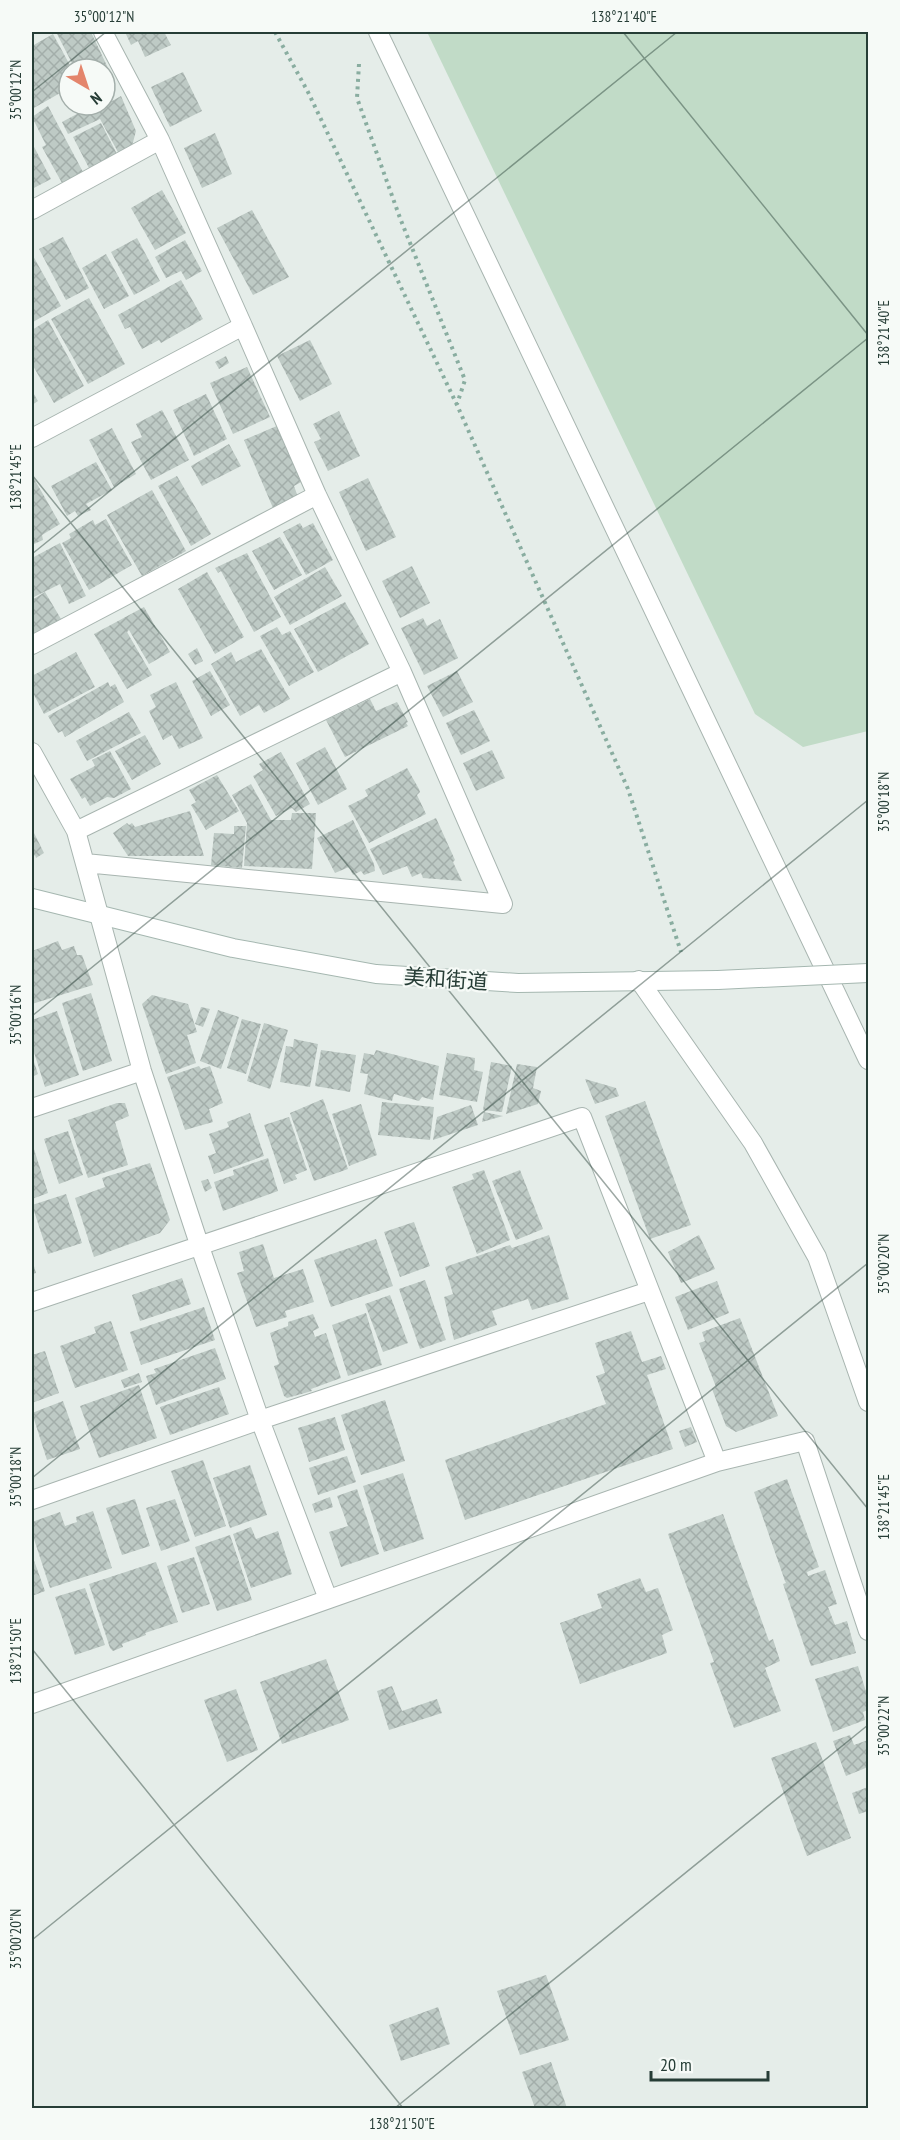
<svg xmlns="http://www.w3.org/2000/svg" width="900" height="2140" font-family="'PT Sans Narrow','Noto Sans JP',sans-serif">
  <defs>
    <pattern id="building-cross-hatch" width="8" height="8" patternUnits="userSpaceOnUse" patternTransform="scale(1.5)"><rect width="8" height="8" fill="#becac5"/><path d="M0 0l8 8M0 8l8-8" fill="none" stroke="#a3aeaa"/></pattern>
  </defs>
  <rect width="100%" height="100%" fill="#e5ede9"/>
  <path fill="#c1dbc7" d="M433,32H868V731L803,747L755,714L428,34Z"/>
  <path fill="url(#building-cross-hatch)" d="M56,32H91L108,68L113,82L105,86V69H75Z
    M125,32H164L171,45L145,57L138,41L131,45Z
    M53,34L72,69H69V88L32,109V46Z
    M183,72L202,111L170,127L151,87Z
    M121,96L136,131L132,146L119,154L100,119L68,134L62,122L88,108L90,112L105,105Z
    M48,106L83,172L62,183L42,147L46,145L32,117Z
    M101,123L118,156L90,170L73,137Z
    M215,133L232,174L202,188L184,148Z
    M32,143L51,179L32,189Z
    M162,190L186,233L155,250L131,208Z
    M252,210L289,277L253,295L217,228Z
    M63,237L89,288L66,300L39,249Z
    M137,238L160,281L134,295L111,252Z
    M185,240L202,271L186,280L181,271L166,278L155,257Z
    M32,254L61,306L33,322L32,320Z
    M106,254L129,296L104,309L82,268Z
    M181,280L203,319L161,343L159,340L142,349L130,327L125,329L118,315Z
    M89,298L125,364L88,384L51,319Z
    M48,320L84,386L54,403L32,364V330Z
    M310,340L332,384L300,401L277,356Z
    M226,356L229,363L219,369L215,362Z
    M247,367L270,417L233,434L210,383Z
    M32,391L38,401L32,405Z
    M206,394L227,439L194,456L173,410Z
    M162,410L189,460L151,480L131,442L142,437L136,424Z
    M339,411L360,456L328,471L314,442L321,439L313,424Z
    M279,425L303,481L294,486L298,497L273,508L244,440Z
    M112,428L136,474L114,487L89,440Z
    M229,444L241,466L202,486L191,466Z
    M96,462L112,490L86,504L91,510L78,516L75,511L67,516L51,486Z
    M32,475L60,524L42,535L43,540L34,544L32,540Z
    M177,476L211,534L191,546L158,486Z
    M368,478L396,537L366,551L339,492Z
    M152,490L186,551L142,576L107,515Z
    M106,519L132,565L89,590L62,543L71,538L69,534L93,520L95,525Z
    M300,523L303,528L313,523L333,560L306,575L283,532Z
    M280,537L302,575L274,590L252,551Z
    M60,543L86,596L69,604L60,584L32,598V558Z
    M247,553L281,617L254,632L221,571L218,573L215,568Z
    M412,566L430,603L400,618L382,581Z
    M325,567L342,596L290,625L274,597Z
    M207,572L244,637L215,654L178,589Z
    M45,592L61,619L32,636V600Z
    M345,602L369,644L318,672L294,629Z
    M144,607L170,652L149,664L129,630L127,632L152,675L127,689L94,634Z
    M423,618L427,626L440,619L458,658L424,675L401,628Z
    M277,627L282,635L290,631L314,672L289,686L260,636Z
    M197,648L203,661L195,665L188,654Z
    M261,649L290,699L264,713L259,705L240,716L211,664L231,652L236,662Z
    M76,652L95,687L44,714L32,691V676Z
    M210,671L230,705L211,716L192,681Z
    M457,671L473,702L443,717L427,686Z
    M108,682L110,687L115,684L124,702L65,737L62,731L58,733L48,716Z
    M176,682L203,738L179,749L172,735L163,740L149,711L156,707L150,695Z
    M370,699L376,711L397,702L408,722L406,723L408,726L345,757L326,720Z
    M474,710L490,741L461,755L446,723Z
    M129,712L141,733L87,761L76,741Z
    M145,735L161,764L132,780L115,751Z
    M325,747L347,789L318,805L296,763Z
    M492,750L505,778L476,791L463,763Z
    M110,751L131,789L114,798L107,797L90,806L85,797L82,799L70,779L95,766L92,760Z
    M281,752L310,804L296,812L292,808L276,816L253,776L263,770L259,764Z
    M407,768L419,789L420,792L417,795L426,814L369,843L348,806L368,796L365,790Z
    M217,775L239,811L206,830L191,805L196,802L189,790Z
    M251,784L271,820H291L292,813H316L312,869L244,866L247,823L232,795Z
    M190,811L204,856H128L113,833L127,823L129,825L132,823L135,827Z
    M436,818L455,860L453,862L462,881L423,878L421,873L412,877L407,866L383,875L370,849Z
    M353,820L374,864L375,871L364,875L361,871L353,875L349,867L335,873L317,838Z
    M234,826H246L242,868L211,865L214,833L234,834Z
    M32,829L44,853L36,858L35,855L32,858Z
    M58,941L62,950L74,946L77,955H82L93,985L32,1004V951Z
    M91,993L112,1061L83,1071L62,1003Z
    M152,995L188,1004L197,1032L187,1035L196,1063L166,1074L142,1004Z
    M201,1007L210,1009L203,1027L195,1024Z
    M218,1010L239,1017L221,1069L200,1061Z
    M57,1011L79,1075L45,1087L32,1046V1020Z
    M242,1019L261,1024L246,1074L227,1068Z
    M264,1023L288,1030L270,1089L247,1081Z
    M294,1039L318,1044L310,1087L280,1082L286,1046L293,1047Z
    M321,1050L356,1055L350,1092L315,1086Z
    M376,1050L439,1066L433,1100L422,1097L419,1101L394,1094L392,1101L364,1094L368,1074L360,1073L364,1053L374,1055Z
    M447,1053L475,1058L474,1070L483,1072L477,1102L439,1095Z
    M32,1056L38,1074L32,1077Z
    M491,1062L512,1066L502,1112L483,1110Z
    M517,1064L537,1067L533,1088L541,1091L538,1104L506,1114Z
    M199,1066L201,1069L210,1066L223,1103L209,1109L213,1122L185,1130L167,1077Z
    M585,1079L616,1088L619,1096L595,1104Z
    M323,1099L348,1169L314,1181L290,1113Z
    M645,1101L691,1225L650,1239L605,1116Z
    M382,1102L434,1107L430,1140L378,1135Z
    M117,1103H125L129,1116L115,1122L128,1165L88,1178L68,1120Z
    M361,1104L377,1155L349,1166L332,1114Z
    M471,1105L478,1125L433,1140L437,1117Z
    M484,1112L503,1116L482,1122Z
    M250,1113L264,1156L214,1174L208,1156L216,1153L209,1134L229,1127L227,1122Z
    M289,1117L307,1170L295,1175L297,1179L284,1184L264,1125Z
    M68,1131L83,1175L59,1184L44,1139Z
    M32,1143L48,1193L32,1199Z
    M268,1158L278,1191L223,1211L214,1182L234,1175L233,1170Z
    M150,1163L170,1220L160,1233L94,1257L75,1198L105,1187L102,1178Z
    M484,1170L510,1240L477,1254L452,1187L474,1179L472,1174Z
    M520,1170L543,1229L516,1240L492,1181Z
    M208,1179L212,1188L205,1192L201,1181Z
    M66,1194L82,1243L48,1254L32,1205Z
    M414,1222L430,1266L400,1277L384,1232Z
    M549,1235L569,1299L532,1310L528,1299L492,1311L497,1325L454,1340L444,1297L453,1294L445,1267L510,1245L512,1248Z
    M699,1235L715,1269L681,1283L668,1252Z
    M376,1239L393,1286L331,1307L314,1260Z
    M263,1244L274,1278L303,1269L314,1302L285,1311L287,1317L256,1327L237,1273L244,1271L239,1252Z
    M32,1259L36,1273L32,1274Z
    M182,1278L191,1304L140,1321L132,1295Z
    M425,1280L446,1340L420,1349L399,1289Z
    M717,1281L729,1313L688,1330L675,1297Z
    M390,1295L408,1343L383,1352L365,1304Z
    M204,1307L215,1340L141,1365L130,1332Z
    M366,1313L382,1365L348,1376L332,1325Z
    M313,1314L319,1328L313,1331L315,1337L326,1333L341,1378L311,1389L312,1391L287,1398L284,1396L274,1366L279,1364L270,1333L288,1326V1322Z
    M740,1318L778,1416L736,1432L726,1426L712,1389L716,1387L699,1343L705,1341L702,1332Z
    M111,1321L128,1370L75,1388L60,1346L96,1333L94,1327Z
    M631,1331L642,1362L661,1356L666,1369L647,1375L673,1449L465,1520L445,1460L606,1404L596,1376L605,1373L595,1343Z
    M215,1348L226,1379L156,1405L146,1376L156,1373L154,1369Z
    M45,1351L59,1393L32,1403V1355Z
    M139,1373L142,1382L124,1388L121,1380Z
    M139,1385L157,1438L99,1458L80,1406Z
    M219,1387L229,1414L170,1435L160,1407Z
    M385,1400L405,1461L361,1475L341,1415Z
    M63,1401L80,1449L47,1460L32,1413Z
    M335,1417L345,1450L309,1462L298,1428Z
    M691,1427L697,1442L685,1447L679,1431Z
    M347,1456L356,1482L318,1495L309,1468Z
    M203,1460L226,1526L195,1537L171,1471Z
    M250,1465L267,1515L230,1528L213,1478Z
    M403,1473L424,1539L384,1552L363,1486Z
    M787,1479L819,1567L807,1572L808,1576L825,1570L837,1604L828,1607L835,1625L847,1621L856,1653L811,1666L783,1584L786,1583L785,1581L754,1492Z
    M357,1489L379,1554L341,1567L329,1532L348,1526L337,1496Z
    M330,1497L333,1507L315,1513L312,1504Z
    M135,1499L150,1546L122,1555L106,1508Z
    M175,1499L190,1541L161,1551L146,1508Z
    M93,1511L112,1568L50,1588L32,1533V1522L60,1512L65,1526L77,1522L76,1517Z
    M723,1514L769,1641L773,1639L780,1661L765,1668L781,1711L734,1728L710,1663L714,1662L668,1534Z
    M251,1527L256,1539L278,1531L292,1574L251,1588L233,1534Z
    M230,1535L252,1600L217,1611L195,1547Z
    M32,1555L45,1591L32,1596Z
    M194,1557L210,1604L182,1613L167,1566Z
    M156,1562L178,1622L145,1633L146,1635L122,1644L123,1647L113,1651L110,1648L89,1584Z
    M640,1578L646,1592L658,1588L673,1630L662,1635L667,1653L580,1684L560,1623L602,1608L597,1594Z
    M85,1588L105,1645L75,1655L55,1597Z
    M326,1659L349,1720L282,1744L260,1682Z
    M858,1666L868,1698V1710L863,1712L865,1720L833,1732L815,1679Z
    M392,1686L402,1711L437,1699L442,1713L389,1730L377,1691Z
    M236,1689L258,1750L227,1762L204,1700Z
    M850,1735L854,1745L868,1740V1767L846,1776L833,1741Z
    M816,1742L851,1838L807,1856L771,1758Z
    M868,1787V1811L859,1814L852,1793Z
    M546,1975L569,2040L520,2055L497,1991Z
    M438,2007L450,2044L401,2061L389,2025Z
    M551,2062L567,2108H535L522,2072Z"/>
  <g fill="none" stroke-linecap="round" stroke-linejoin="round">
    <g stroke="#a8b5b0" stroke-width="20">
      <path id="street" d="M378,32L868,1060
        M32,210L160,140
        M32,438L243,326L160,140L103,32
        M32,645L317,495
        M32,752L76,831L142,1071L199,1244L260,1420L328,1599
        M76,831L402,672
        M85,863L503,904L402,672L317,495L243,326
        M639,980L753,1143L817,1257L868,1402
        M32,1108L142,1071
        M32,1302L582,1117L717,1462L32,1704
        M717,1462L805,1441L868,1631
        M32,1500L260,1420L649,1291"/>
    </g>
    <g stroke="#a5b7b0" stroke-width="20">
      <path id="secondary" d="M32,898L233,948L376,974L518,983L718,980"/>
    </g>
    <path stroke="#89ada0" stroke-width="4" stroke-dasharray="3 4.5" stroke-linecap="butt" d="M275,32L308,92L457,405L628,789L681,952
      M359,64L357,98L400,218L465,380L457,404"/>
    <use href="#street" stroke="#fff" stroke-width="18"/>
    <use href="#secondary" stroke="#fff" stroke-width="18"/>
    <g stroke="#a5b7b0" stroke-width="20" stroke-linecap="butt">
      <path id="secondary-bridge" d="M718,980L868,973"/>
    </g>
    <use href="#secondary-bridge" stroke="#fff" stroke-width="18"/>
  </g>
  <path fill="none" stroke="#263d36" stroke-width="1.5" stroke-opacity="0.45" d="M623,32L868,335M32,92L106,32M32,475L868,1509M32,554L677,32M32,1016L868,338M32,1478L868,800M32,1649L403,2108M32,1940L868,1263M395,2108L868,1725"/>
  <g text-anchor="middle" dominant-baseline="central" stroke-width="4.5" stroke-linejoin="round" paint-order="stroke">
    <g font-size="21" fill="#263d36" stroke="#f6faf7">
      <text transform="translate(446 979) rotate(4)">美和街道</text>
    </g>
  </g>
  <rect width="900" height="2140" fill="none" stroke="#f6faf7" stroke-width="66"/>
  <g transform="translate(87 87) rotate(141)"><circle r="28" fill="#f6faf7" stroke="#a3aeaa" stroke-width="1.5"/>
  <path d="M0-4.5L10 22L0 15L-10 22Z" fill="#e4856c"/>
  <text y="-9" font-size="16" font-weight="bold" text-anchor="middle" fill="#263d36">N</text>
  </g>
  <path d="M651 2071v9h117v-9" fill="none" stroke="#263d36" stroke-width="3"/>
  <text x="660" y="2071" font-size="18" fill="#263d36" stroke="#f6faf7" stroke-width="4.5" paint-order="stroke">20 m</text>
  <rect x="33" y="33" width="834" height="2074" fill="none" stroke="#263d36" stroke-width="2"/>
  <g font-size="15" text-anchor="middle" fill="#263d36">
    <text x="104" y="22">35°00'12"N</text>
    <text x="624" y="22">138°21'40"E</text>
    <text transform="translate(16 90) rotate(-90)" y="5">35°00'12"N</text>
    <text transform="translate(884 333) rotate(-90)" y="5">138°21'40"E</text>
    <text transform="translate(16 477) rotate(-90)" y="5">138°21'45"E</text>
    <text transform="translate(884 802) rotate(-90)" y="5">35°00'18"N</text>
    <text transform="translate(16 1015) rotate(-90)" y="5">35°00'16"N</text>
    <text transform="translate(884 1264) rotate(-90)" y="5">35°00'20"N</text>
    <text transform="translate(16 1477) rotate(-90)" y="5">35°00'18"N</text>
    <text transform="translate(884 1507) rotate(-90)" y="5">138°21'45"E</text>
    <text transform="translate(16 1651) rotate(-90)" y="5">138°21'50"E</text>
    <text transform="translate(884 1726) rotate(-90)" y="5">35°00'22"N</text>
    <text transform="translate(16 1939) rotate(-90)" y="5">35°00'20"N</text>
    <text x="402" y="2129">138°21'50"E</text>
  </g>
</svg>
